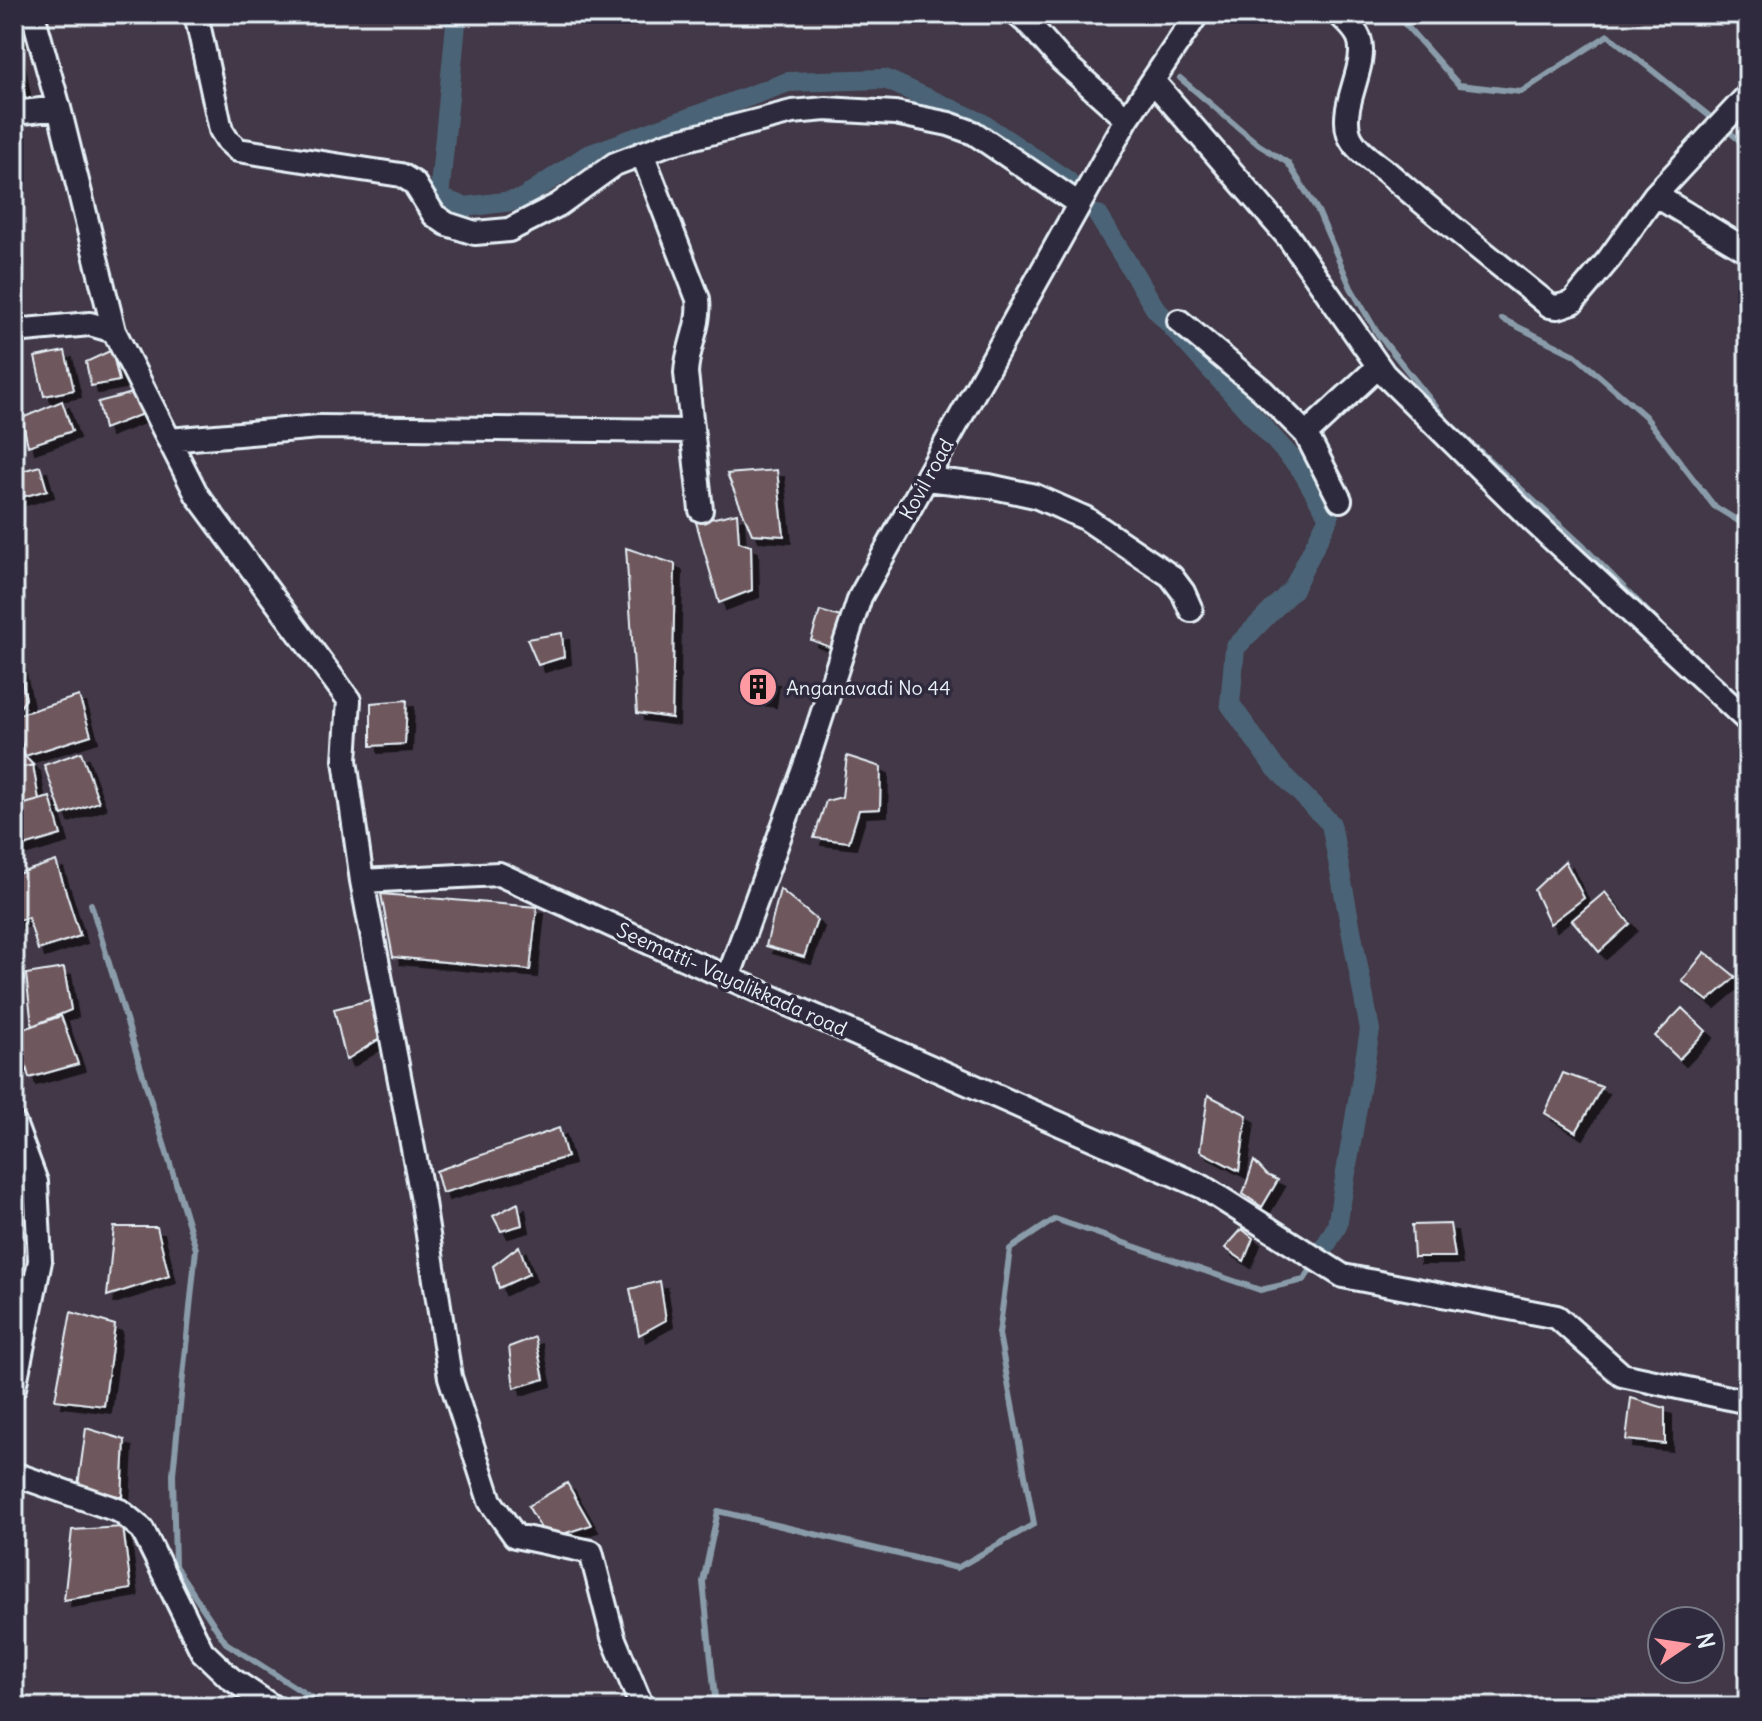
<svg xmlns="http://www.w3.org/2000/svg" width="1762" height="1721" font-family="Delius,sans-serif">
  <defs>
    <filter id="shadow"><feDropShadow dx="7" dy="7" stdDeviation="0" flood-color="#0009"/></filter>
  </defs>
  <rect width="100%" height="100%" fill="#423847"/>
  <filter id="ink" filterUnits="userSpaceOnUse"><feTurbulence type="fractalNoise" baseFrequency=".0125" numOctaves="2"/><feDisplacementMap in="SourceGraphic" scale="16" xChannelSelector="R" yChannelSelector="G"/><feConvolveMatrix kernelMatrix="1 2 1 2 8 2 1 2 1" color-interpolation-filters="sRGB"/></filter>
  <g filter="url(#ink)">
    <g fill="none" stroke-linecap="round" stroke-linejoin="round">
      <path stroke="#8a9caa" stroke-width="6" d="M1396,14L1459,85L1521,92L1608,35L1738,139L1748,150
        M1180,78L1259,145L1288,163L1318,211L1351,288L1378,334L1449,423L1583,546L1663,627
        M1502,319L1575,355L1645,416L1714,506L1748,527
        M91,904L196,1249L173,1474L175,1566L226,1643L326,1707
        M716,1707L703,1582L718,1511L957,1568L1034,1524L999,1334L1010,1249L1055,1219L1260,1290L1304,1280L1311,1269"/>
      <path stroke="#4c6476" stroke-width="20" d="M457,14L439,198L465,207L520,200L586,156L788,82L885,79L980,122L1068,181
        M1098,215L1155,308L1301,469L1329,517L1293,589L1235,648L1230,704L1273,765L1331,824L1370,1030L1337,1226L1323,1250"/>
    </g>
    <path fill="#6e585d" stroke="#e8f1f8" stroke-width="2" filter="url(#shadow)" d="M14,14H26L29,39H14Z
      M14,43H15L25,99L14,100Z
      M112,350L119,381L91,386L86,362Z
      M65,351L74,390L44,396L35,357Z
      M14,386L19,417H14Z
      M133,393L145,413L104,429L98,402Z
      M62,401L72,431L28,446L22,418Z
      M40,466L47,490L19,498L14,473Z
      M777,470L784,536L752,534L727,474Z
      M737,513L739,542L751,546L752,590L719,603L696,522Z
      M626,548L675,564L672,718L637,713Z
      M820,611L844,618L837,650L811,640Z
      M562,633L564,657L538,665L527,639Z
      M14,658H17L26,699L14,715Z
      M746,675L772,678L769,700L743,696Z
      M79,696L91,735L25,756L14,716Z
      M407,700L405,744L371,746V703Z
      M14,745L18,749L33,765L14,769Z
      M81,752L99,802L62,815L44,765Z
      M847,756L881,767L880,809L859,810L849,842L814,838L826,801L842,797Z
      M33,765L39,800L14,807V769Z
      M50,797L61,835L14,849V807Z
      M56,861L80,936L38,950L28,917L14,922V875Z
      M1565,861L1584,898L1550,924L1534,890Z
      M780,889L817,920L804,957L766,946Z
      M1605,892L1630,924L1599,952L1572,920Z
      M381,894L537,907L530,970L393,957Z
      M1705,952L1736,977L1708,1001L1682,981Z
      M64,968L71,1010L32,1026L26,974Z
      M370,1000L379,1039L346,1060L334,1009Z
      M1682,1008L1706,1031L1679,1059L1655,1036Z
      M61,1016L78,1064L29,1078L17,1031Z
      M1563,1073L1602,1087L1576,1132L1545,1113Z
      M1208,1095L1247,1115L1239,1171L1200,1151Z
      M559,1128L567,1157L442,1193L436,1171Z
      M1254,1161L1267,1175L1278,1180L1262,1207L1243,1194Z
      M518,1203L522,1225L501,1231L493,1216Z
      M1450,1224L1455,1257H1414L1412,1225Z
      M14,1227L22,1249L14,1250Z
      M114,1227H157L169,1276L107,1296Z
      M1242,1229L1253,1238L1244,1261L1225,1248Z
      M519,1246L529,1274L499,1288L493,1266Z
      M660,1281L666,1320L639,1335L630,1289Z
      M71,1312L115,1325L104,1406L55,1400Z
      M535,1337L544,1379L514,1388L509,1347Z
      M1631,1398L1665,1408V1444L1626,1440Z
      M86,1428L125,1440L122,1497L78,1485Z
      M567,1483L591,1525L547,1539L528,1506Z
      M123,1527L131,1589L64,1600L72,1530Z"/>
    <g fill="none" stroke-linecap="round" stroke-linejoin="round">
      <g stroke="#e8f1f8" stroke-width="28">
        <path id="minor" d="M33,14L59,108L114,331
          M196,14L221,130L228,141L238,150L401,175L414,183L434,215L447,224L475,233L509,230L558,205L615,164L667,144L792,112L826,109L895,113L949,124L974,133L1079,204
          M1017,14L1031,26L1061,60L1127,119
          M1339,14C1346,21 1355,28 1359,38C1369,65 1339,104 1349,134C1354,150 1376,163 1388,173C1441,219 1496,262 1550,306L1558,307L1573,302L1609,259L1655,195L1748,95
          M1153,81L1289,238L1384,374L1531,519L1748,721
          M14,113L59,108
          M642,153L698,299C701,326 687,347 686,373L701,510
          M1655,195L1748,251
          M1179,321L1262,390L1306,434L1378,367
          M14,331L90,324L114,331L197,495L349,700L345,760L362,881L499,874L681,957L1203,1187L1343,1276L1557,1317L1622,1375L1748,1402
          M1306,434L1340,500
          M169,440L319,427L692,431
          M926,479L989,486L1035,496L1085,518L1171,576L1183,592L1191,610
          M362,881L422,1196L450,1377L490,1501L515,1536L591,1552L613,1637L642,1707
          M728,978L808,758L860,597L1127,119L1197,14
          M14,1123L36,1182L40,1261L14,1388
          M14,1474L120,1511L142,1529L202,1651L230,1678L273,1707"/>
      </g>
      <use href="#minor" stroke="#2f2a3d" stroke-width="22"/>
    </g>
  </g>
  <defs>
    <g id="building-disc" transform="scale(2)"><circle r="9.5" fill="#ff9aa2" stroke="#2f2a3d"/><path d="M-4-6H4V6H1V3H-1V6H-4ZM-2.5-4.3h1.7v1.8h-1.7ZM.8-4.3h1.7v1.8H.8ZM-2.5-1h1.7V.8h-1.7ZM.8-1h1.7V.8H.8Z" fill="#111"/></g>
  </defs>
  <g fill-rule="evenodd">
    <use href="#building-disc" x="758" y="687"/>
  </g>
  <g text-anchor="middle" dominant-baseline="central" stroke-width="7" stroke-linejoin="round" paint-order="stroke">
    <g font-size="20" fill="#e8f1f8" stroke="#2f2a3d">
      <text transform="translate(926 479) rotate(-61)">Kovil road</text>
      <text transform="translate(732 979) rotate(24)">Seematti- Vayalikkada road</text>
    </g>
    <g font-size="20" fill="#e8f1f8" stroke="#2f2a3d" text-anchor="start">
      <text x="786" y="687">Anganavadi No 44</text>
    </g>
  </g>
  <rect width="1762" height="1721" fill="none" stroke="#2f2a3d" stroke-width="48"/>
  <rect x="24" y="24" width="1714" height="1673" fill="none" stroke="#e8f1f8" stroke-width="3" filter="url(#ink)"/>
  <g transform="translate(1686 1645) rotate(77)"><circle r="38" fill="#2f2a3d" stroke="#797a88" stroke-width="2"/>
  <path d="M0-6L14 30L0 20L-14 30Z" fill="#ff9aa2"/>
  <text y="-12" font-size="22" font-weight="bold" text-anchor="middle" fill="#e8f1f8">N</text>
  </g>
</svg>
